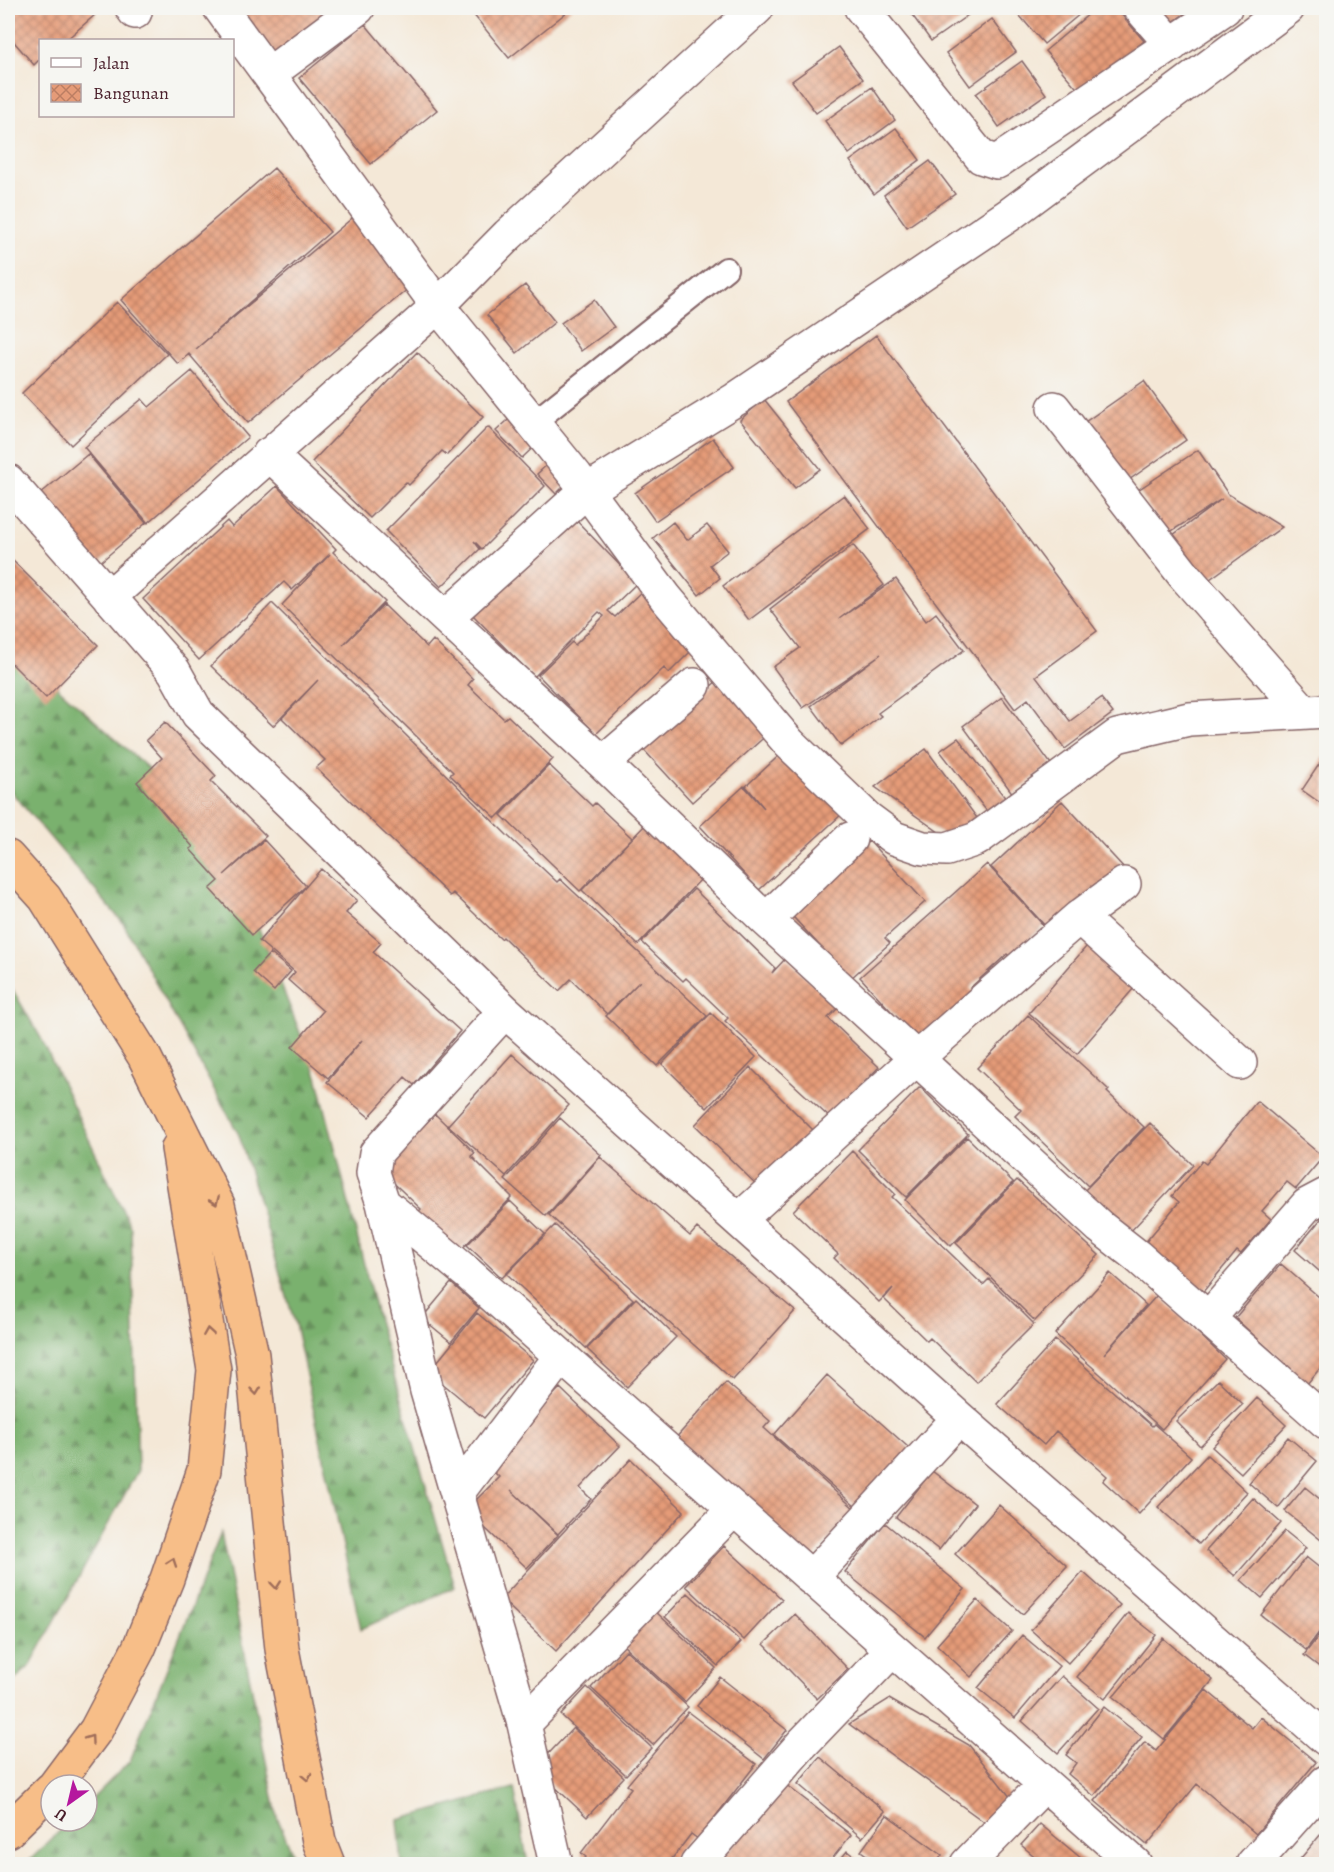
<svg xmlns="http://www.w3.org/2000/svg" width="1334" height="1872" font-family="Alegreya,serif">
  <defs>
    <pattern id="forest-firs" width="22" height="20" patternUnits="userSpaceOnUse" patternTransform="scale(1.5)"><rect width="22" height="20" fill="#7ab16e"/><path d="M5 1l3.5 6h-7zM16 11l3.5 6h-7z" fill="#668f5b"/></pattern>
    <pattern id="building-cross-hatch" width="8" height="8" patternUnits="userSpaceOnUse" patternTransform="scale(1.5)"><rect width="8" height="8" fill="#e59b78"/><path d="M0 0l8 8M0 8l8-8" fill="none" stroke="#bc7e63"/></pattern>
  </defs>
  <rect width="100%" height="100%" fill="#f6f6f2"/>
  <filter id="ink" filterUnits="userSpaceOnUse"><feTurbulence type="fractalNoise" baseFrequency=".0167" numOctaves="2"/><feDisplacementMap in="SourceGraphic" scale="12" xChannelSelector="R" yChannelSelector="G"/><feConvolveMatrix kernelMatrix="1 2 1 2 8 2 1 2 1" color-interpolation-filters="sRGB"/></filter>
  <filter id="wash" filterUnits="userSpaceOnUse"><feTurbulence type="fractalNoise" baseFrequency=".008" numOctaves="4" result="noise"/><feDisplacementMap in="SourceGraphic" scale="24" xChannelSelector="R" yChannelSelector="G"/><feGaussianBlur stdDeviation="1.35" result="paint"/><feColorMatrix in="noise" values="0 0 0 0 0 0 0 0 0 0 0 0 0 0 0 0 0 1.4 0 .05"/><feComposite in="paint" operator="in"/></filter>
  <g filter="url(#wash)">
    <rect width="100%" height="100%" fill="#f4e8d7"/>
    <path fill="url(#forest-firs)" stroke="#62684c" stroke-width="1.5" d="M8,643L159,778L258,926L317,1076L378,1320L455,1587L361,1629L295,1324L239,1135L123,923L8,788Z
      M8,982L41,1038L131,1228L138,1470L30,1666L8,1686Z
      M221,1533L277,1817L297,1864H26L70,1821H87V1804L130,1761Z
      M514,1788L528,1864H402L398,1820Z"/>
    <g id="blocks">
      <path fill="url(#building-cross-hatch)" d="M8,8H90L96,14L66,40H40V59L34,65L8,35Z
        M233,8H339L272,59Z
        M468,8H572L509,58Z
        M907,8H978L931,41Z
        M1013,8H1087L1044,44Z
        M1096,8H1116L1144,41L1081,93L1045,51Z
        M1156,8H1192L1169,25Z
        M992,19L1016,52L970,86L946,53Z
        M365,24L437,110L371,164L299,78Z
        M839,47L863,79L816,113L792,81Z
        M1022,61L1046,94L999,127L976,94Z
        M872,87L895,120L849,154L825,121Z
        M896,128L920,160L874,194L850,161Z
        M930,161L955,194L907,227L884,195Z
        M274,168L330,232L196,349L357,214L415,283L248,423L189,354L178,364L121,300Z
        M525,285L555,322L517,353L487,315Z
        M594,300L614,327L581,351L561,323Z
        M117,302L167,354L71,445L22,393Z
        M876,335L1097,631L1036,676L1070,721L1101,698L1113,713L1065,749L1028,699L1015,709L786,402Z
        M417,352L483,417L447,455L442,451L409,485L406,482L370,518L312,462Z
        M192,371L248,437L148,523L84,447L142,399L149,407Z
        M1144,381L1186,440L1126,482L1085,422Z
        M764,399L820,469L795,488L740,420Z
        M517,412L543,438L522,458L496,431Z
        M488,427L545,486L482,549L474,541L480,549L441,587L386,531Z
        M713,438L734,467L655,521L635,493Z
        M1198,450L1228,494L1282,527L1203,584L1169,538L1222,499L1167,534L1138,490Z
        M88,454L146,523L98,564L40,494Z
        M552,460L571,479L556,494L537,474Z
        M277,486L336,549L333,552L385,602L343,645L384,605L427,647L433,640L473,679L468,685L504,719L508,716L553,759L496,818L450,775L453,772L282,605L330,554L292,590L284,582L199,660L143,599L227,521L232,527Z
        M844,495L870,529L749,620L723,586Z
        M572,516L637,583L608,611L615,617L644,589L698,644L669,673L664,668L596,734L538,675L572,642L575,645L604,616L599,612L534,677L473,615Z
        M673,522L687,540L707,525L728,551L710,565L720,578L699,595L653,538Z
        M853,545L884,585L839,619L896,579L926,621L936,613L964,650L878,713L881,716L841,746L811,706L881,654L803,708L773,667L800,648L770,609Z
        M8,556L98,645L46,698L8,660Z
        M272,603L509,837L557,882L560,879L707,1016L657,1066L606,1016L640,981L607,1014L571,979L559,991L503,937L501,939L453,893L450,896L316,768L325,760L282,718L318,680L273,726L211,666Z
        M720,678L770,732L692,802L643,749Z
        M1002,697L1051,764L1013,794L963,726Z
        M165,722L216,776L211,781L266,836L224,875L264,840L306,886L252,935L210,889L219,881L190,849L193,847L137,782L162,758L146,740Z
        M958,738L1007,800L989,814L940,751Z
        M926,749L977,818L949,839L875,787Z
        M785,750L843,813L759,890L700,826L744,786L764,808L746,786Z
        M1326,754V807L1302,790Z
        M549,765L592,806L595,803L632,838L580,891L501,815Z
        M1062,801L1125,869L1049,930L991,867Z
        M647,823L703,877L638,945L582,890Z
        M869,841L925,902L885,938L890,943L850,979L785,908L829,877Z
        M987,864L1044,926L1010,957L1007,954L970,988L975,993L920,1043L860,977Z
        M321,869L357,900L346,913L381,943L373,952L460,1031L414,1085L405,1077L369,1117L327,1082L362,1040L328,1078L292,1047L323,1011L288,980L295,972L259,941Z
        M694,889L775,968L772,973L786,958L838,1008L828,1018L879,1067L830,1118L725,1021L728,1018L686,978L683,981L642,942Z
        M1092,940L1140,981L1077,1054L1029,1013Z
        M270,953L291,971L274,991L253,972Z
        M711,1013L756,1057L707,1108L662,1064Z
        M1028,1015L1109,1090L1107,1092L1144,1127L1088,1186L1015,1116L1021,1110L977,1068Z
        M512,1054L569,1105L506,1176L448,1125Z
        M750,1067L813,1130L758,1186L695,1125Z
        M920,1087L968,1134L906,1197L858,1150Z
        M1257,1101L1323,1157L1296,1189L1287,1182L1262,1211L1271,1219L1241,1254L1237,1251L1202,1293L1144,1244L1179,1202L1172,1196L1202,1161L1206,1164Z
        M435,1114L475,1153L471,1156L512,1197L453,1258L413,1218L421,1209L380,1170Z
        M560,1118L601,1155L546,1216L505,1180Z
        M1150,1123L1193,1165L1128,1234L1084,1191Z
        M967,1137L1013,1182L951,1246L905,1200Z
        M852,1151L895,1194L892,1197L983,1285L989,1279L1034,1324L976,1382L930,1338L927,1341L884,1299L893,1288L879,1302L834,1258L838,1254L793,1211Z
        M600,1157L690,1236L697,1228L795,1311L733,1380L549,1215Z
        M1017,1180L1099,1255L1035,1321L956,1243Z
        M510,1201L545,1234L502,1278L467,1245Z
        M1326,1213V1277L1295,1250Z
        M555,1225L633,1299L586,1348L507,1274Z
        M1281,1264L1319,1297L1326,1289V1361L1307,1384L1235,1318Z
        M1110,1273L1146,1305L1104,1354L1158,1294L1225,1359L1162,1429L1055,1334Z
        M451,1283L479,1308L451,1342L422,1318Z
        M636,1298L676,1337L627,1387L587,1349Z
        M477,1313L533,1360L484,1418L429,1372Z
        M1055,1340L1152,1426L1154,1424L1191,1457L1139,1514L1103,1481L1107,1476L1056,1431L1044,1445L997,1404Z
        M827,1375L917,1455L864,1514L774,1435Z
        M1218,1380L1243,1404L1200,1446L1176,1421Z
        M726,1382L770,1421L764,1428L856,1510L809,1562L674,1440Z
        M560,1388L620,1446L580,1488L591,1499L558,1534L511,1490L558,1535L527,1568L466,1510L499,1477L490,1468L524,1433L520,1429Z
        M1257,1398L1286,1425L1241,1473L1212,1447Z
        M1288,1437L1317,1461L1278,1508L1249,1483Z
        M1207,1455L1247,1492L1199,1544L1158,1507Z
        M631,1459L684,1511L556,1651L501,1599Z
        M932,1471L975,1504L939,1550L896,1517Z
        M1305,1487L1326,1504V1544L1285,1511Z
        M1253,1498L1281,1523L1235,1576L1206,1551Z
        M999,1505L1067,1566L1023,1614L955,1554Z
        M885,1523L965,1589L925,1637L845,1572Z
        M1285,1531L1306,1548L1262,1598L1241,1580Z
        M724,1546L782,1599L744,1640L686,1586Z
        M1306,1557L1326,1573V1623L1306,1650L1261,1615Z
        M1083,1572L1120,1605L1068,1663L1031,1630Z
        M688,1593L741,1642L718,1666L665,1617Z
        M977,1600L1012,1631L971,1677L937,1645Z
        M655,1611L716,1668L685,1702L623,1645Z
        M1128,1613L1156,1635L1105,1699L1077,1677Z
        M795,1614L848,1669L817,1699L764,1644Z
        M1326,1626V1672L1304,1655Z
        M1022,1635L1059,1666L1015,1718L978,1688Z
        M1163,1638L1213,1680L1164,1739L1113,1697Z
        M626,1650L688,1707L653,1745L591,1688Z
        M1062,1676L1098,1708L1058,1753L1022,1721Z
        M720,1677L787,1730L764,1759L697,1706Z
        M587,1687L652,1748L626,1775L561,1715Z
        M1206,1690L1252,1728L1261,1717L1316,1762L1256,1834L1197,1784L1147,1845L1095,1801L1145,1742L1156,1751Z
        M889,1699L969,1745L1011,1798L987,1824L849,1724Z
        M1104,1707L1142,1737L1094,1796L1068,1774L1076,1763L1066,1755Z
        M688,1712L756,1764L698,1839L691,1834L668,1864H580L586,1857L581,1853L631,1788L627,1785Z
        M573,1728L624,1777L587,1817L535,1768Z
        M820,1757L885,1811L862,1838L798,1784Z
        M785,1784L851,1835L828,1864H727L721,1860L744,1831L747,1833Z
        M887,1815L942,1855L936,1864H879L861,1851Z
        M1040,1824L1088,1864H1044L1021,1845Z
        M1326,1828V1864H1296Z
        M847,1851L864,1864H837Z"/>
    </g>
  </g>
  <g filter="url(#ink)">
    <use href="#blocks" fill-opacity="0" stroke="#866567" stroke-width="1.5"/>
    <g fill="none" stroke-linecap="round" stroke-linejoin="round">
      <g stroke="#866567" stroke-width="26">
        <path id="service" d="M533,423L726,269"/>
      </g>
      <g stroke="#866567" stroke-width="36">
        <path id="minor" d="M132,8L135,12
          M220,8L438,306L576,476L666,598L789,743L867,818L894,838L923,848L947,849L977,839L1117,736L1189,719L1326,711
          M861,8L981,157L997,162L1225,8
          M1140,8L1172,45
          M269,74L358,8
          M1054,408L1183,574L1304,712
          M269,454L603,763L766,920L1100,1227L1137,1256L1326,1422
          M8,481L174,671L198,714L505,1011L959,1418L1326,1739
          M109,597L438,306L508,235L757,8
          M446,617L586,491L736,399L1009,215L1288,8
          M603,763L694,685
          M1079,917L1240,1063
          M766,920L850,839
          M505,1011L376,1153L373,1173L383,1203L465,1271L1135,1864
          M383,1203L427,1391L524,1724L556,1864
          M739,1220L918,1057L1079,917L1124,884
          M1208,1319L1307,1205L1326,1195
          M458,1492L561,1356
          M811,1578L959,1418
          M524,1724L733,1510
          M697,1864L801,1745L892,1650
          M967,1864L1044,1785
          M1253,1864L1326,1782"/>
      </g>
      <g stroke="#866567" stroke-width="36">
        <path id="motorway" d="M8,857L45,898L144,1056L218,1205L252,1355L282,1649L319,1841L328,1864
          M55,1785L96,1730L139,1648L167,1579L204,1470L214,1370L178,1148
          M8,1831L51,1789"/>
      </g>
      <use href="#service" stroke="#fff" stroke-width="22"/>
      <use href="#minor" stroke="#fff" stroke-width="33"/>
      <use href="#motorway" stroke="#f7be88" stroke-width="33"/>
    </g>
    <defs><path id="oneway-chevron" d="M-2-3.5L2.5 0L-2 3.5" fill="none" stroke-width="1.6" stroke-linecap="round" stroke-linejoin="round" transform="scale(1.5)"/></defs>
    <g stroke="#a06e5a">
      <use href="#oneway-chevron" transform="translate(215 1201) rotate(68)"/>
      <use href="#oneway-chevron" transform="translate(208 1332) rotate(-99)"/>
      <use href="#oneway-chevron" transform="translate(256 1391) rotate(84)"/>
      <use href="#oneway-chevron" transform="translate(172 1562) rotate(-71)"/>
      <use href="#oneway-chevron" transform="translate(276 1585) rotate(84)"/>
      <use href="#oneway-chevron" transform="translate(90 1739) rotate(-55)"/>
      <use href="#oneway-chevron" transform="translate(307 1777) rotate(79)"/>
    </g>
  </g>
  <rect width="1334" height="1872" fill="none" stroke="#f6f6f2" stroke-width="30"/>
  <rect x="39" y="39" width="195" height="78" fill="#f6f6f2" stroke="#b1a0a2" stroke-width="1.5"/>
  <rect x="51" y="58" width="30" height="9" fill="#ffffff" stroke="#b1a0a2" stroke-width="1.5"/>
  <text x="93" y="69" font-size="18" fill="#4a1f2b">Jalan</text>
  <rect x="51" y="84" width="30" height="18" fill="url(#building-cross-hatch)" stroke="#b1a0a2" stroke-width="1.5"/>
  <text x="93" y="99" font-size="18" fill="#4a1f2b">Bangunan</text>
  <g transform="translate(69 1803) rotate(214)"><circle r="28" fill="#f6f6f2" stroke="#b1a0a2" stroke-width="1.5"/>
  <path d="M0-4.5L10 22L0 15L-10 22Z" fill="#b5179e"/>
  <text y="-9" font-size="16" font-weight="bold" text-anchor="middle" fill="#4a1f2b">U</text>
  </g>
</svg>
